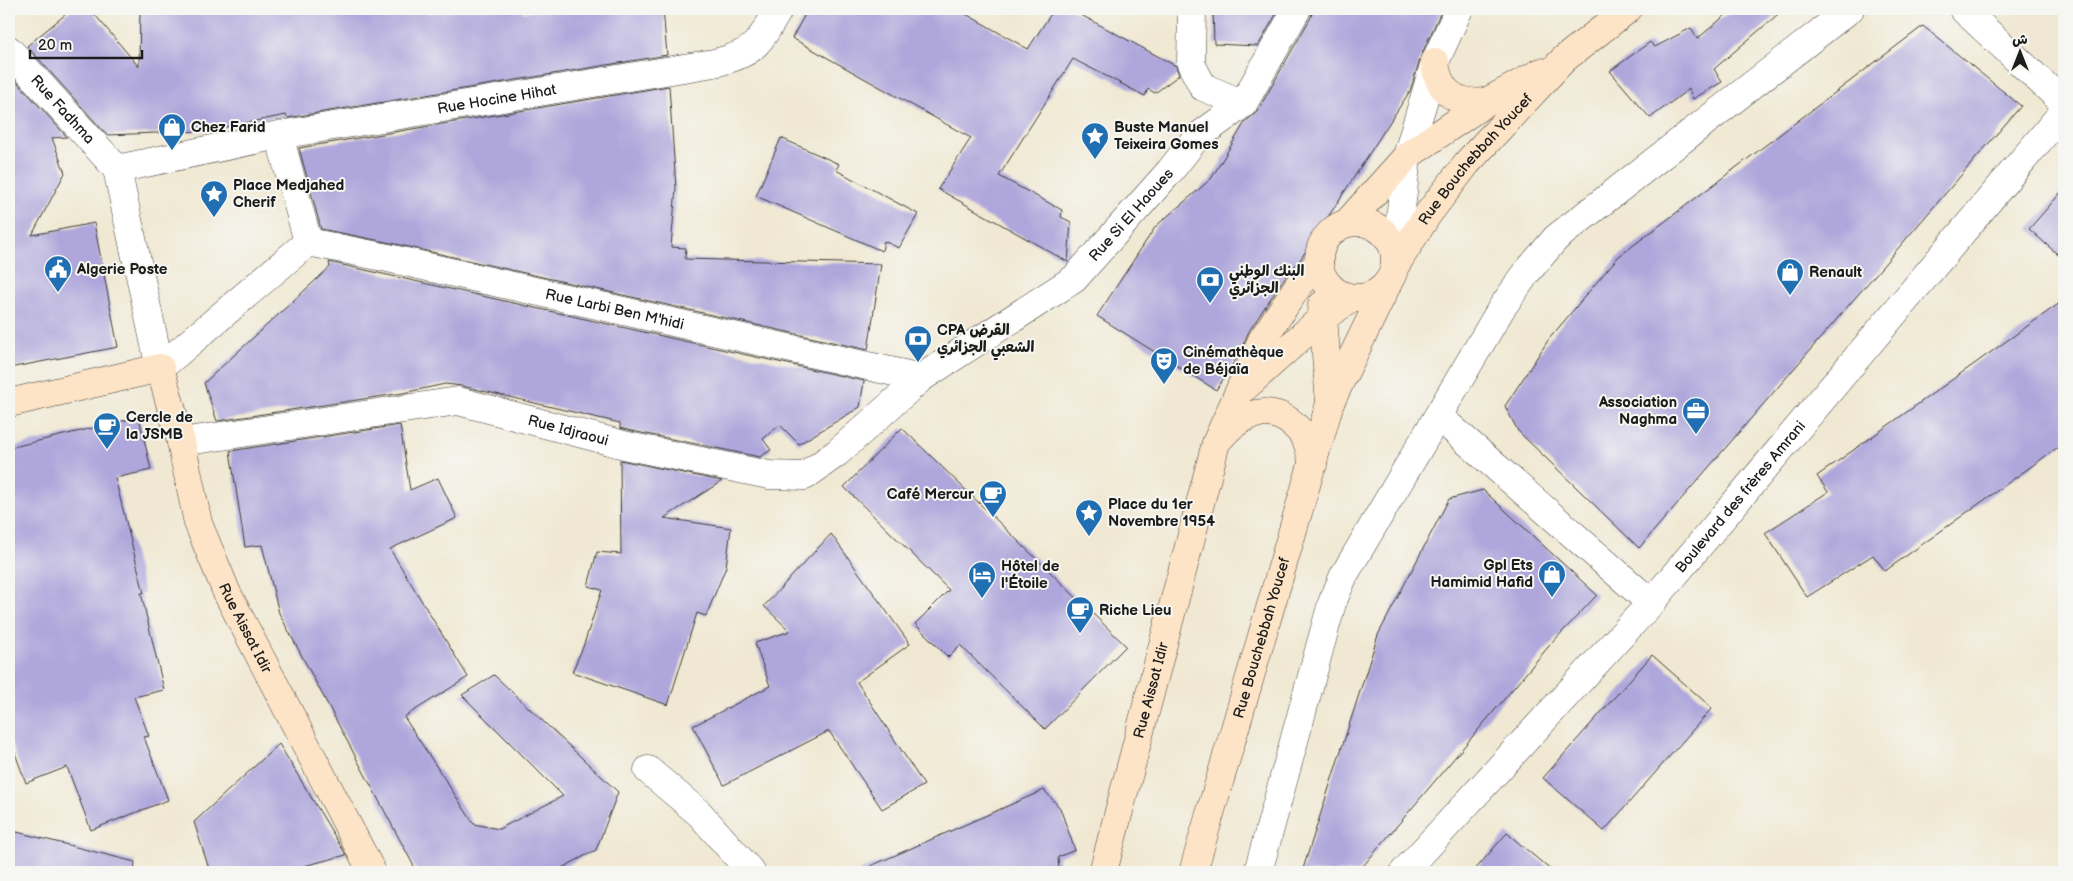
<svg xmlns="http://www.w3.org/2000/svg" width="2073" height="881" font-family="'Balsamiq Sans','Playpen Sans Arabic',sans-serif">
  <rect width="100%" height="100%" fill="#f6f6f2"/>
  <filter id="ink" filterUnits="userSpaceOnUse"><feTurbulence type="fractalNoise" baseFrequency=".02" numOctaves="2"/><feDisplacementMap in="SourceGraphic" scale="10" xChannelSelector="R" yChannelSelector="G"/><feConvolveMatrix kernelMatrix="1 2 1 2 8 2 1 2 1" color-interpolation-filters="sRGB"/></filter>
  <filter id="wash" filterUnits="userSpaceOnUse"><feTurbulence type="fractalNoise" baseFrequency=".0096" numOctaves="4" result="noise"/><feDisplacementMap in="SourceGraphic" scale="20" xChannelSelector="R" yChannelSelector="G"/><feGaussianBlur stdDeviation="1.12" result="paint"/><feColorMatrix in="noise" values="0 0 0 0 0 0 0 0 0 0 0 0 0 0 0 0 0 1.4 0 .05"/><feComposite in="paint" operator="in"/></filter>
  <g filter="url(#wash)">
    <rect width="100%" height="100%" fill="#f0e8d2"/>
    <g id="blocks">
      <path fill="#afa7db" d="M72,9H90L139,67L140,9H429L430,13L472,9H522L523,12L565,9H663L667,55L287,118L286,115L205,131L107,135L27,46Z
        M808,9H957L1028,49L1054,9H1070L1176,66L1179,75L1155,93L1148,89L1145,96L1073,59L999,176L1062,210L1061,217L1071,222L1068,262L938,189L971,138L792,38Z
        M1213,9H1279L1258,46L1214,44Z
        M1313,9H1442L1421,56L1410,91L1300,260L1285,277L1249,331L1238,356L1216,390L1097,316L1156,226L1211,179L1245,122L1257,112L1311,17Z
        M1733,9H1784L1714,69L1722,82L1693,99L1689,89L1650,118L1610,71L1650,42L1655,47L1691,28L1697,39Z
        M1923,26L2021,106L1639,548L1518,431L1505,406L1549,339L1618,257Z
        M9,73L67,137L52,138L65,173L32,235L94,223L118,347L9,368Z
        M669,86L676,188L671,247L686,248L685,259L881,264L868,350L391,243L321,229L299,148Z
        M781,138L839,164L836,170L918,214L899,248L884,241L882,251L756,196Z
        M2064,189V260L2029,229Z
        M329,262L864,381L860,407L799,444L780,425L763,439L771,450L760,457L632,431L620,428V423L462,386L445,384L403,393L217,421L204,383L330,267Z
        M2064,300V443L1885,571L1873,555L1807,597L1765,533L1828,492L1817,476Z
        M139,417L151,470L115,478L144,593H141L164,690L134,697L149,736L144,737L168,800L91,830L67,767L26,783L9,737V448Z
        M400,425L410,490L438,478L457,518L390,549L468,677L404,717L474,824L499,829L563,796L462,695L494,675L618,792L596,850L554,872H417L279,613L262,545L245,547L230,451Z
        M902,428L1126,646L1045,729L960,645L948,657L915,624L949,590L844,487Z
        M620,460L722,481L664,518L731,528L726,567L706,616L697,613L668,705L572,672L583,647L602,590L588,586L597,552L621,554Z
        M1483,490L1597,595L1549,646L1358,872H1302L1378,635L1449,499Z
        M831,534L910,644L857,682L924,785L882,809L829,731L724,785L693,726L770,686L755,643L790,631L764,606Z
        M1652,655L1712,708L1604,831L1543,778Z
        M279,744L346,855L304,866L308,872H210L194,822Z
        M1044,790L1060,808L1075,850L1058,857L1059,872H857Z
        M9,830L135,862L134,872H9Z
        M1507,833L1553,872H1473Z"/>
    </g>
  </g>
  <g filter="url(#ink)">
    <use href="#blocks" fill-opacity="0" stroke="#3c3b37" stroke-width="1"/>
    <g fill="none" stroke-linecap="round" stroke-linejoin="round">
      <g stroke="#3c3b37" stroke-width="29">
        <g id="pedestrian">
          <path id="s1" d="M308,242L388,258L921,378"/>
        </g>
      </g>
      <g stroke="#3c3b37" stroke-width="29">
        <g id="minor">
          <path d="M1192,9L1191,64L1203,87L1243,104"/>
          <path d="M1963,9L2064,103"/>
          <path id="s2" d="M9,50L117,169"/>
          <path id="s3" d="M279,135L308,242L160,368L117,169L279,135L714,63C756,53 758,44 779,9"/>
          <path d="M1396,255L1407,156L1435,62L1459,9"/>
          <path d="M1438,416L1651,603"/>
          <path id="s4" d="M181,442L458,401L628,446L769,475L805,476L837,453L921,378L1074,279L1170,171L1196,138L1243,104L1297,9"/>
          <path d="M648,770L700,814L751,872"/>
          <path d="M1258,872L1332,603L1344,575L1501,309L1527,272L1556,238L1850,9"/>
          <path id="s5" d="M1404,872L1651,603L2064,111"/>
        </g>
      </g>
      <g stroke="#3c3b37" stroke-width="29">
        <g id="secondary">
          <path d="M1435,62C1438,92 1456,105 1486,102"/>
          <circle cx="1357" cy="260" r="38"/>
          <path d="M1347,223L1407,156L1486,102L1541,72"/>
          <path id="s6" d="M1395,266L1428,214L1467,163L1564,59L1628,9"/>
          <path d="M1322,305L1330,403"/>
          <path d="M1245,387L1322,318L1352,298"/>
          <path id="s7" d="M9,403L160,368L181,442L198,523L227,593L372,872"/>
          <path d="M1220,438C1244,409 1278,402 1303,435C1309,443 1311,455 1313,465"/>
          <path id="s8" d="M1103,872L1216,443L1262,340L1298,286L1319,262"/>
          <path id="s9" d="M1193,872L1330,403L1388,283"/>
        </g>
      </g>
      <use href="#pedestrian" stroke="#fff" stroke-width="28"/>
      <use href="#minor" stroke="#fff" stroke-width="28"/>
      <use href="#secondary" stroke="#fee4c6" stroke-width="28"/>
    </g>
  </g>
  <defs>
    <g id="shop-pin" transform="scale(1.4375)"><path d="M0 17L-7.5 6A9.5 9.5 0 1 1 7.5 6Z" fill="#1f6fb2" stroke="#f6f6f2"/><path d="M-5-2.5h2.3a2.7 3.5 0 0 1 5.4 0H5L5.5 6h-11ZM-1.5-2.5h3a1.5 2.3 0 0 0-3 0Z" fill="#fff"/></g>
    <g id="sight-pin" transform="scale(1.4375)"><path d="M0 17L-7.5 6A9.5 9.5 0 1 1 7.5 6Z" fill="#1f6fb2" stroke="#f6f6f2"/><path d="M0-6L1.8-2.2L6-1.7L2.9 1.2L3.7 5.4L0 3.3L-3.7 5.4L-2.9 1.2L-6-1.7L-1.8-2.2Z" fill="#fff"/></g>
    <g id="civic-pin" transform="scale(1.4375)"><path d="M0 17L-7.5 6A9.5 9.5 0 1 1 7.5 6Z" fill="#1f6fb2" stroke="#f6f6f2"/><path d="M-.6-6.5H3V-4.5H.6V-3L4-1V1h2V6H-6V1h2V-1L-.6-3ZM-1.2 2.5V6h2.4V2.5Z" fill="#fff"/></g>
    <g id="bank-pin" transform="scale(1.4375)"><path d="M0 17L-7.5 6A9.5 9.5 0 1 1 7.5 6Z" fill="#1f6fb2" stroke="#f6f6f2"/><path d="M-6-4H6V4H-6ZM0-2.3a2.3 2.3 0 1 0 0 4.6a2.3 2.3 0 1 0 0-4.6Z" fill="#fff"/></g>
    <g id="theatre-pin" transform="scale(1.4375)"><path d="M0 17L-7.5 6A9.5 9.5 0 1 1 7.5 6Z" fill="#1f6fb2" stroke="#f6f6f2"/><path d="M-5-5.5Q0-4 5-5.5V0Q5 5 0 6Q-5 5-5 0ZM-3.3-2.5H-1v1.5H-3.3ZM1-2.5H3.3v1.5H1ZM-2.8 1Q0 5.5 2.8 1Z" fill="#fff"/></g>
    <g id="office-pin" transform="scale(1.4375)"><path d="M0 17L-7.5 6A9.5 9.5 0 1 1 7.5 6Z" fill="#1f6fb2" stroke="#f6f6f2"/><path d="M-6-3h4V-5.5h4V-3h4V5H-6ZM-1-4.5V-3h2v-1.5ZM-6 0V1H6V0Z" fill="#fff"/></g>
    <g id="cafe-pin" transform="scale(1.4375)"><path d="M0 17L-7.5 6A9.5 9.5 0 1 1 7.5 6Z" fill="#1f6fb2" stroke="#f6f6f2"/><path d="M-5.5-4.5H6V0H3Q3 3.5 0 3.5H-2.5Q-5.5 3.5-5.5 0ZM3-3.2v2h1.7v-2ZM-6 4.5H4V6H-6Z" fill="#fff"/></g>
    <g id="hotel-pin" transform="scale(1.4375)"><path d="M0 17L-7.5 6A9.5 9.5 0 1 1 7.5 6Z" fill="#1f6fb2" stroke="#f6f6f2"/><path d="M-6-4.5h1.5V1H6V5H4.5V3h-9V5H-6ZM-4 0a1.8 1.8 0 1 1 3.6 0ZM.5 0V-2.5h3Q6-2.5 6 0Z" fill="#fff"/></g>
  </defs>
  <g fill-rule="evenodd">
    <use href="#shop-pin" x="172" y="127"/>
    <use href="#sight-pin" x="1095" y="136"/>
    <use href="#sight-pin" x="214" y="194"/>
    <use href="#civic-pin" x="58" y="269"/>
    <use href="#shop-pin" x="1790" y="272"/>
    <use href="#bank-pin" x="1210" y="280"/>
    <use href="#bank-pin" x="918" y="339"/>
    <use href="#theatre-pin" x="1164" y="361"/>
    <use href="#office-pin" x="1696" y="411"/>
    <use href="#cafe-pin" x="107" y="426"/>
    <use href="#cafe-pin" x="993" y="494"/>
    <use href="#sight-pin" x="1089" y="513"/>
    <use href="#shop-pin" x="1552" y="574"/>
    <use href="#hotel-pin" x="982" y="575"/>
    <use href="#cafe-pin" x="1080" y="610"/>
  </g>
  <g text-anchor="middle" dominant-baseline="central" stroke-width="4" stroke-linejoin="round" paint-order="stroke">
    <g font-size="15" fill="#1c1c1c" stroke="#f6f6f2">
      <text stroke="none"><textPath href="#s3" startOffset="895">Rue Hocine Hihat</textPath></text>
      <text stroke="none"><textPath href="#s2" startOffset="80">Rue Fadhma</textPath></text>
      <text stroke="none"><textPath href="#s6" startOffset="134">Rue Bouchebbah Youcef</textPath></text>
      <text stroke="none"><textPath href="#s4" startOffset="1056">Rue Si El Haoues</textPath></text>
      <text stroke="none"><textPath href="#s1" startOffset="314">Rue Larbi Ben M'hidi</textPath></text>
      <text stroke="none"><textPath href="#s4" startOffset="394">Rue Idjraoui</textPath></text>
      <text stroke="none"><textPath href="#s5" startOffset="504">Boulevard des frères Amrani</textPath></text>
      <text stroke="none"><textPath href="#s7" startOffset="430">Rue Aissat Idir</textPath></text>
      <text stroke="none"><textPath href="#s9" startOffset="244">Rue Bouchebbah Youcef</textPath></text>
      <text stroke="none"><textPath href="#s8" startOffset="188">Rue Aissat Idir</textPath></text>
    </g>
    <g font-size="15" font-weight="bold" fill="#1c1c1c" stroke="#f6f6f2" text-anchor="start">
      <text x="191" y="127">Chez Farid</text>
      <text x="1114" y="127">Buste Manuel<tspan x="1114" dy="17">Teixeira Gomes</tspan></text>
      <text x="233" y="185">Place Medjahed<tspan x="233" dy="17">Cherif</tspan></text>
      <text x="77" y="269">Algerie Poste</text>
      <text x="1229" y="271">البنك الوطني<tspan x="1229" dy="17">الجزائري</tspan></text>
      <text x="1809" y="272">Renault</text>
      <text x="937" y="330">CPA القرض<tspan x="937" dy="17">الشعبي الجزائري</tspan></text>
      <text x="1183" y="352">Cinémathèque<tspan x="1183" dy="17">de Béjaïa</tspan></text>
      <text x="1677" y="402" text-anchor="end">Association<tspan x="1677" dy="17">Naghma</tspan></text>
      <text x="126" y="417">Cercle de<tspan x="126" dy="17">la JSMB</tspan></text>
      <text x="974" y="494" text-anchor="end">Café Mercur</text>
      <text x="1108" y="504">Place du 1er<tspan x="1108" dy="17">Novembre 1954</tspan></text>
      <text x="1533" y="565" text-anchor="end">Gpl Ets<tspan x="1533" dy="17">Hamimid Hafid</tspan></text>
      <text x="1001" y="566">Hôtel de<tspan x="1001" dy="17">l'Étoile</tspan></text>
      <text x="1099" y="610">Riche Lieu</text>
    </g>
  </g>
  <rect width="2073" height="881" fill="none" stroke="#f6f6f2" stroke-width="30"/>
  <g transform="translate(2020 52)" stroke="#f6f6f2" stroke-width="4" paint-order="stroke">
  <path d="M0-4L9 19L0 12L-9 19Z" fill="#1c1c1c"/>
  <text y="-8" font-size="14" font-weight="bold" text-anchor="middle" fill="#1c1c1c">ش</text>
  </g>
  <path d="M30 50v8h112v-8" fill="none" stroke="#1c1c1c" stroke-width="2.5"/>
  <text x="38" y="50" font-size="15" fill="#1c1c1c" stroke="#f6f6f2" stroke-width="4" paint-order="stroke">20 m</text>
</svg>
